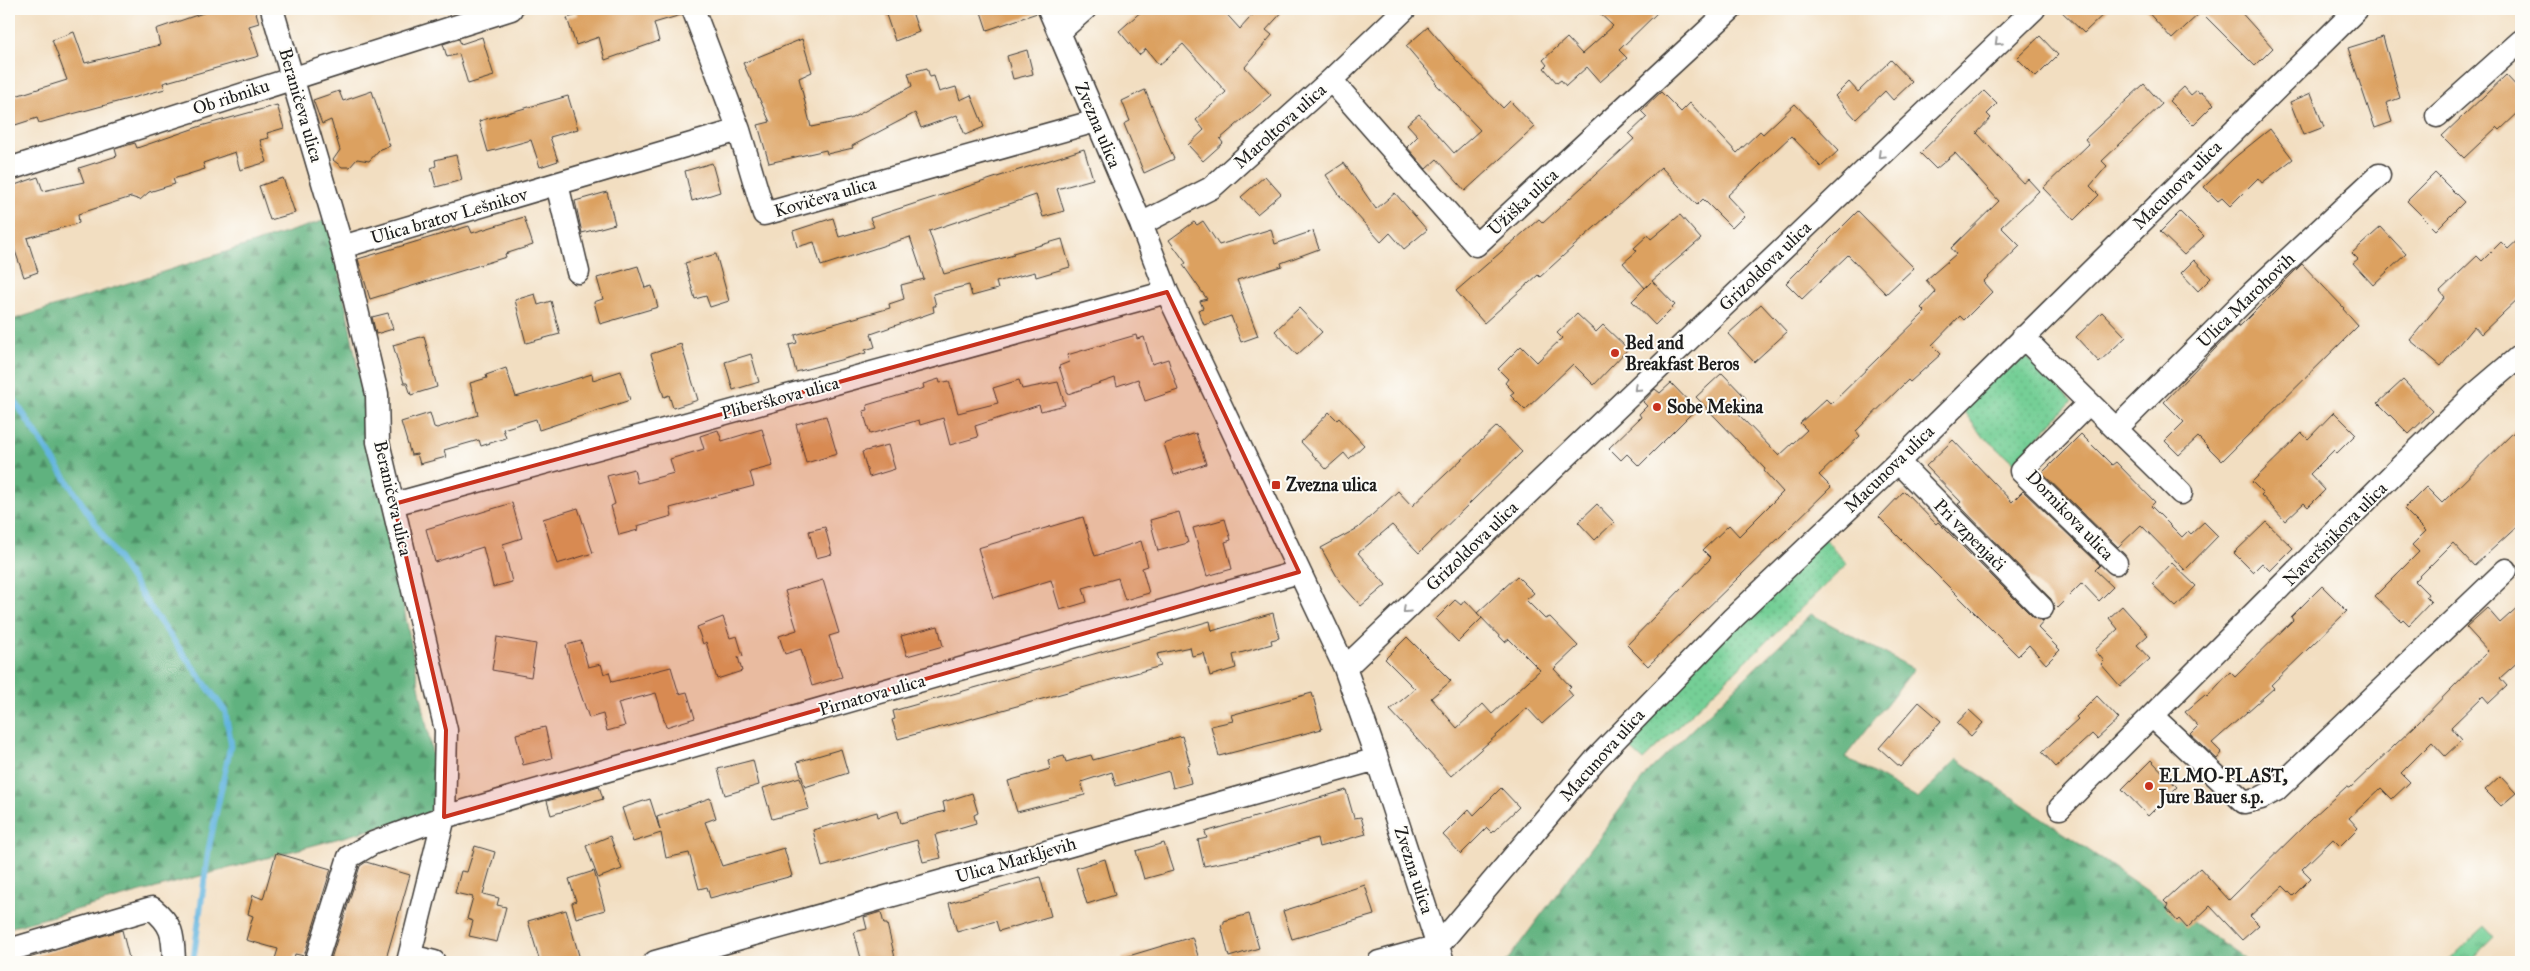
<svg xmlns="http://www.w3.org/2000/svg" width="2530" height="971" font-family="'IM FELL Great Primer',serif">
  <defs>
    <pattern id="grass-tufts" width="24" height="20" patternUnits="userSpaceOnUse" patternTransform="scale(1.25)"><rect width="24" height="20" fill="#75cf96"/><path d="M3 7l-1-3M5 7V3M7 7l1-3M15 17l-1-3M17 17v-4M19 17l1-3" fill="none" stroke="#65b181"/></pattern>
    <pattern id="forest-firs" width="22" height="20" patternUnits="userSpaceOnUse" patternTransform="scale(1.25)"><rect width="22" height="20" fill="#60b27f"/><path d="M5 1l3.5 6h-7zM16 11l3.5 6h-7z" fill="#4e9067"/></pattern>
    <pattern id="park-dots" width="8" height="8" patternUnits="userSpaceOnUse" patternTransform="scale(1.25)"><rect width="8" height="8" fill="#75cf96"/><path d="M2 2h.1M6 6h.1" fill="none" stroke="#65b181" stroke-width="1.8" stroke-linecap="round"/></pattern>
  </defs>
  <rect width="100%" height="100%" fill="#fdfcf7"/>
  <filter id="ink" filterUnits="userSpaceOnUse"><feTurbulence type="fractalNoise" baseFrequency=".02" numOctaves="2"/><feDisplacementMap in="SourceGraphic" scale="10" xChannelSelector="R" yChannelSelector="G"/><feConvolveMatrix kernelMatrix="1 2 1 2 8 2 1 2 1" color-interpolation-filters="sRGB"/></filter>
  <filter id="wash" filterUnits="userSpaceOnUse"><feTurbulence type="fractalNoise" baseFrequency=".0096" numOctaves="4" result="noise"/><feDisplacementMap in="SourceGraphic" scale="20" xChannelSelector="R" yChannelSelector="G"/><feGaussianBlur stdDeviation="1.12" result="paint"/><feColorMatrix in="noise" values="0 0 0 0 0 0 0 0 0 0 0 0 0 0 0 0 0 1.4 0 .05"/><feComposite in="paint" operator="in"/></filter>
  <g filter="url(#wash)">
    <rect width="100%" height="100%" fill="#f2dec1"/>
    <path fill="url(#grass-tufts)" stroke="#487659" d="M2485,926L2495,937L2469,962H2447Z"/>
    <path fill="url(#forest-firs)" stroke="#3e674e" d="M329,219L443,810L9,928V321Z
      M1811,614L1914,669L1845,757L1918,799L1957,759L2250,962H1506L1647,773Z"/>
    <path fill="url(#park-dots)" stroke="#487659" d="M2016,347L2072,401L2014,463L1977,430L1960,404Z
      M1823,537L1847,564L1643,760L1617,737Z"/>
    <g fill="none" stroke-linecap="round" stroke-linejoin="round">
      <path stroke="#64b5df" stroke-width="6" d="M9,392L155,615L225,711L231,743L209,847L193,962"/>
    </g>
    <g id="blocks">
      <path fill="#dca161" d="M205,9H255L259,23L249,26L259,56L163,83L165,89L39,123L37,118L9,127V98L67,80L52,40L74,32L85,63L160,45L156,29L206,12Z
        M576,9H680L681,15L654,23L659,41L605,60L599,37L576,45L567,18L577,15Z
        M884,9H911L919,32L895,41Z
        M980,9H1036L1037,13L987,30Z
        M1144,9H1222L1240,29L1258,9H1285L1266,30L1272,35L1245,67L1271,95L1220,139L1223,143L1203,161L1188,145L1204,130L1196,120L1226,92L1183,44L1159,65L1146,49L1139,55L1119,31Z
        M1595,9H1661L1619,50L1627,58L1600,82L1587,67L1566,86L1561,80L1557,83L1544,68L1547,65L1543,60L1567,38L1582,54L1613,26Z
        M2059,9H2109L2084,33Z
        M2145,9H2238L2273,48L2255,66L2201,12L2172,39Z
        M1428,27L1458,62L1503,108L1510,101L1535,127L1465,191L1437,159L1426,169L1407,147L1418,136L1407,124L1419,114L1454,153L1480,130L1435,83L1436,81L1406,46Z
        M2040,36L2058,55L2036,77L2017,58Z
        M482,37L494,76L468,84L459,54L447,57L443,44L459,39L461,44Z
        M2383,37L2400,98L2386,103L2392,122L2375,128L2348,48Z
        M802,39L812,72L799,78L811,127L850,119L912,86L908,73L927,68L930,77L934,76L939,92L956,87L960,100L971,95L984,127L965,135L957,115L921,128L915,113L852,146L853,148L827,154L826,150L769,163L758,125L770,122L743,63Z
        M1027,50L1033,74L1013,79L1007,56Z
        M1891,60L1912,82L1893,100L1885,91L1856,119L1835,96L1849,82L1858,92Z
        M2506,75L2521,91V110L2500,130L2497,127L2464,158L2442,136Z
        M2144,84L2162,104L2102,161L2107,166L2090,186L2099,195L2074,220L2043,188L2089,144L2085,139Z
        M2184,87L2191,95L2197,90L2199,93L2201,92L2214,104L2193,125L2169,101Z
        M1145,90L1174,159L1144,173L1124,124L1130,121L1122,101Z
        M339,91L343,101L372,91L390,146L380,149L369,161L357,159L350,167H342L333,160L340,150L331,120L322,124L313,100Z
        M1984,91L1997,104L1987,114L1991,118L1977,133L2023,183L2028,179L2039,191L2001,227L2020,246L1983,282L1992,292L1964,320L1960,316L1932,345L1941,354L1910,382L1908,380L1856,431L1860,436L1819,475L1831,487L1648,666L1627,645L1711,558L1703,550L1729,525L1739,536L1783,492L1764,471L1765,469L1696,397L1722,373L1746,398L1739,404L1745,410L1739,415L1779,456L1807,430L1800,423L1826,399L1831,404L1925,312L1921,308L1936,292L1926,280L1956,254L1951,248L1999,201L1955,153L1936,169L1920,153Z
        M1661,92L1681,112L1690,103L1737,153L1760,131L1763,134L1795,104L1839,150L1821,167L1791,136L1727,196L1745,215L1732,228L1703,199L1697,205L1661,167L1540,277L1538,275L1484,323L1456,291L1539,219L1543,223L1634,139L1629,134L1647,117L1641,111Z
        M2311,93L2324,127L2303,135L2290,102Z
        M568,96L578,129L550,137L558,161L540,167L531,140L488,152L479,121Z
        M277,105L284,128L267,133L269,138L260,140L267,162L240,170L235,152L203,163L205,169L173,179L175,184L149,192L140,200L131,197L78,214L79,223L27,238L38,272L24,277L12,242L9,243V187L38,177L43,191L84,182L79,168L117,156L115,149L135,143L137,148L201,126Z
        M2270,129L2293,159L2262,183L2258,178L2230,206L2222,198L2218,201L2204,187L2234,158Z
        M1084,149L1093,179L1057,189L1064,211L1043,217L1036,195L929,231L944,274L1014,255L1013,253L1062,239L1070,267L1036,277L1035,272L996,282L998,289L972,296L969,285L933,294L936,306H933L934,312L871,334L875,347L865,350L866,353L796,372L789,345L797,343L795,335L890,308L889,304L904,299L901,285L924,279L910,237L821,266L814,242L797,247L793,231L833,218L839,237L874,227L870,218Z
        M456,155L462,180L436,187L431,168L436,166L435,160Z
        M712,163L720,192L692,201L685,171Z
        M1344,163L1376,209L1395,193L1427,230L1404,249L1390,233L1381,242L1340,196L1326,175Z
        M2435,173L2464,202L2436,230L2407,201Z
        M1265,176L1281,194L1257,214L1241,197Z
        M283,178L295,213L270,220L259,186Z
        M607,192L615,224L582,233L575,201Z
        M1858,211L1914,268L1886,294L1848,255L1802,299L1786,283Z
        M2180,212L2204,236L2184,255L2160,232Z
        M1680,215L1701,239L1652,281L1675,305L1655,325L1632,301L1651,282L1645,288L1623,263L1637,251L1634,248L1648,235L1651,239Z
        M524,217L533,245L505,254L506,257L370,299L358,259L469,226L472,233Z
        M1203,221L1219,245L1271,229L1275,244L1313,231L1319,249L1281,263L1282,266L1237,280L1258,336L1241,342L1231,316L1204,325L1198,310L1203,308L1200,301L1207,299L1183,265L1186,263L1169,240L1194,222L1197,225Z
        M2381,227L2406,254L2373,285L2353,263L2358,259L2352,253Z
        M2521,237V296L2481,334L2474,326L2441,366L2410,340L2445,297L2440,291L2477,256L2482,261L2501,242L2508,249Z
        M716,254L729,301L710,307L706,296L695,299L685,263Z
        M2194,260L2211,278L2198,291L2181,273Z
        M2302,264L2344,308L2343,309L2358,326L2222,461L2198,437L2179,455L2165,441L2184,422L2164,402L2238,325L2239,327Z
        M638,266L645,288L652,286L658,307L600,324L594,302L603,299L597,278Z
        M535,294L538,305L551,301L560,334L526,343L515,300Z
        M1761,304L1787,332L1754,362L1728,334Z
        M1299,308L1322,332L1297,355L1275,331Z
        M2102,312L2126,337L2099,362L2076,337Z
        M388,313L393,329L376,334L372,317Z
        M1577,314L1596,332L1603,325L1628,349L1594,385L1573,364L1525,410L1510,395L1514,392L1505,383L1508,379L1498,369L1521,346L1537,362L1562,338L1557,333Z
        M1136,335L1137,339L1144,337L1152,364L1168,359L1178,390L1145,401L1138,379L1117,386L1115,378L1068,394L1059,366L1069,362L1067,355Z
        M424,336L437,387L411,395L407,383H404L393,345Z
        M681,344L698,400L673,408L669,395L664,397L651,354Z
        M751,354L759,382L733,390L725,362Z
        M506,368L516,397L592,374L593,380L621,371L630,400L539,430L536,419L503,429L506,438L481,446L479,440L444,450L446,457L420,464L417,454L411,455L401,422L430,413L434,427L437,428L478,415L470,383L487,378L486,375Z
        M939,379L940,383L949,381L958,413L998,403L993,388L1019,380L1022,389L1058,382L1065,405L1041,411L1039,405L975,426L978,437L950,445L943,418L920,425L919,420L870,434L863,411L868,410L867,405L924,388L923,384Z
        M2403,380L2433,411L2409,434L2378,403Z
        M1671,383L1696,409L1639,466L1627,454L1621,460L1609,448L1641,417L1639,414L1647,406L1643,402L1655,389L1660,393Z
        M1329,412L1337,420L1339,418L1364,445L1349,459L1344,453L1326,469L1301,442Z
        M2334,412L2356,434L2337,453L2334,450L2310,474L2325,490L2308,507L2304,503L2285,521L2261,495L2263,493L2252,482L2302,433L2308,439Z
        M826,416L837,454L806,463L796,424Z
        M2521,425V523L2474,566L2453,543L2415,581L2428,594L2426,597L2431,602L2409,625L2403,619L2401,621L2375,596L2419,552L2412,545L2426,531L2404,509L2426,487L2442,503Z
        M1497,426L1522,452L1419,553L1392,525L1358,553L1386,585L1361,606L1340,582L1321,548L1358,528L1398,491L1412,506Z
        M762,429L773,466L750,472L754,486L670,508L672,516L637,526L638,530L619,535L611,506L615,504L607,476L634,469L637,483L674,473L670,459L704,449L700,436L718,430L722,441Z
        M1196,433L1206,464L1174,475L1164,444Z
        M2081,434L2112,465L2116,462L2155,502L2151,506L2182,537L2188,531L2191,534L2204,522L2218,536L2185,570L2141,525L2118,547L2042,473Z
        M1953,440L2012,502L2023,491L2100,565L2095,570L2113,587L2099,601L2082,583L2055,610L2051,599L1958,504L1961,502L1926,466Z
        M888,445L895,469L869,477L862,452Z
        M1904,491L1936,524L1938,522L2033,617L2044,621L2038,628L2060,650L2046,664L2029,645L2018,656L1879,517Z
        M512,503L522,538L503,544L512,582L493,587L483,547L435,562L426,529Z
        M1597,504L1614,522L1595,540L1578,522Z
        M578,508L593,553L557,564L543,519Z
        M1179,512L1188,543L1158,551L1150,520Z
        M1083,517L1095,556L1141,541L1148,566L1142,568L1149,593L1125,600L1118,578L1083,588L1087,602L1060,610L1051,580L993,598L978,548Z
        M1225,519L1231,540L1225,542L1232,569L1207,576L1193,528Z
        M2266,522L2293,548L2270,571L2262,563L2253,572L2234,553Z
        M825,527L832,554L816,558L809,531Z
        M2172,563L2196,586L2176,607L2152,584Z
        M1517,576L1534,593L1526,600L1545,619L1550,617L1578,646L1554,669L1571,687L1568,690L1573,696L1542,724L1527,708L1451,776L1390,710L1415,689L1385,659L1407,637L1451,681L1431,698L1457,728L1483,704L1492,714L1540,670L1509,639L1505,642L1477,613Z
        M823,580L839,633L829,636L842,677L812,686L801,649L785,654L779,636L797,630L785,591Z
        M2322,586L2347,611L2271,685L2274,688L2212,743L2222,753L2217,759L2190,734L2198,726L2185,712L2205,695L2207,697L2230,672L2235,677L2293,620L2291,617Z
        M1455,600L1461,605L1465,600L1482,618L1458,642L1436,619Z
        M2521,604V659L2500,678L2507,686L2489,703L2483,696L2451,727L2462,740L2445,756L2432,742L2401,773L2410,782L2392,799L2381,788L2349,818L2358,828L2340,846L2333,839L2302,869L2311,878L2293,896L2283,886L2250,916L2259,925L2242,940L2210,906L2187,928L2179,919L2177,921L2166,908L2168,905L2164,901L2200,868L2229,900L2313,817L2346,787L2350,788L2416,725L2488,651L2466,627L2487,608L2500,623Z
        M2122,606L2148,635L2137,645L2150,659L2120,686L2101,664L2104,661L2095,650L2118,629L2109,618Z
        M1273,613L1279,638L1271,640L1272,644L1233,655L1236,668L1210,676L1204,653L1192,656L1190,647L1157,654L1161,666L898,739L892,720L895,719L893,711L1210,621L1212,631Z
        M723,617L730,638L737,636L743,656L738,657L742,671L717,679L706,642L703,644L697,627Z
        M938,626L943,646L907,656L901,636Z
        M497,637L536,644L531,677L492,670Z
        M581,641L588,667L601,664L604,674L609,672L612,682L671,667L679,694L687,692L695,718L666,727L656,693L618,703L625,726L607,731L603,714L589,718L570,663L566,645Z
        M1312,693L1322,729L1219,756L1211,726L1233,721L1231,715Z
        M2097,696L2119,719L2097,739L2092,734L2056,767L2042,752L2078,719L2076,717Z
        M1919,702L1941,721L1900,767L1879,748Z
        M1969,710L1983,723L1971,736L1957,723Z
        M545,727L552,758L523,765L516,734Z
        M1182,736L1190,764L1187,765L1191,783L1173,788L1169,771L1116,786L1112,772L1081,782L1085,795L1017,812L1008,781L1050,769L1048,760L1064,756L1066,762L1091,755L1093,760Z
        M841,749L848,773L805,787L797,762Z
        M753,760L759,785L725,795L718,769Z
        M2151,760L2177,787L2148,816L2122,789Z
        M2500,776L2516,793L2501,806L2485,790Z
        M800,777L809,809L772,819L763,788Z
        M599,786L603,799L551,815L547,801Z
        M1501,788L1519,807L1492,833L1487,828L1461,854L1443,835L1469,809L1474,815Z
        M1346,790L1354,818L1361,817L1366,834L1319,847L1317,838L1259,855L1204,866L1198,840L1207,838L1205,832Z
        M972,793L978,813L974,815L976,823L935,835L941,858L923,862L917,840L822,867L813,830L877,812L878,817L898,811L901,823L945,811L943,802Z
        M710,798L716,818L705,822L722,866L784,848L792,876L710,898L707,887L699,889L689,853L666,858L661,833L633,842L622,808L650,799L660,830L657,817Z
        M610,836L622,869L598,878L586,846Z
        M1164,843L1173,871L1144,879L1136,851Z
        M475,846L495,852L483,894L499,898L497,905L506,907L497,942L469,936L473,921L467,919L473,897L455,893L461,871L467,872Z
        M276,853L331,869L304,956L295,954L293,962H274L278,949L246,940L253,916L248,914L253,895L263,899Z
        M1105,859L1115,895L1087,904L1076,868Z
        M366,862L410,875L385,962H330L360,866Z
        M594,871L605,910L576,918L572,903L576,901L569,879Z
        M1040,877L1051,916L999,931L996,921L957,932L949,903Z
        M1365,885L1374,915L1292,939L1283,911Z
        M566,910L580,959L570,962H540L528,921Z
        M881,912L884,924H887L896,962H862L854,932L867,929L864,917Z
        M1249,914L1259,948L1229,957L1221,925L1224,924V921Z
        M122,930L130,962H30L29,958Z
        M1192,937L1200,962H1123L1122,958Z"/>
    </g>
  </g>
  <g filter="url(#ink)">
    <use href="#blocks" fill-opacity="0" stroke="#3c3935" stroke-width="1"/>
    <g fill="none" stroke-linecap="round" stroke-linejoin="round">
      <g stroke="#3c3935" stroke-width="25">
        <path id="minor" d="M272,9L342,247L377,394L378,442L446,730L444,817L408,962
          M693,9L739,130L764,214L1096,121
          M1049,9L1141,224L1167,292L1345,668L1377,759L1443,962
          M1059,32L1085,9
          M1331,80L1476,245L1731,9
          M2437,116L2521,41
          M9,169L511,9
          M557,184L578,272
          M1141,224L1211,188L1331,80L1405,9
          M342,247L739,130
          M2023,337C2075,390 2129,441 2181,493
          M2088,404L2021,471L2116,563
          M2117,428L2252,293L2379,175
          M1898,462L2042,608
          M394,504L1167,292
          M1345,668L2034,9
          M2152,716L2244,802L2261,798L2276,790L2506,570
          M2060,808L2396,471L2474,395L2521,355
          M1438,946L1596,759L1733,618L1898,462L2357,9
          M9,950L152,908C174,926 173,936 174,962
          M410,956L434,962
          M316,962L349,857L373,843L444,817L1299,572
          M655,962L1377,759
          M1379,962L1438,946"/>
      </g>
      <use href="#minor" stroke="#fff" stroke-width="22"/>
    </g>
    <defs><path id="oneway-chevron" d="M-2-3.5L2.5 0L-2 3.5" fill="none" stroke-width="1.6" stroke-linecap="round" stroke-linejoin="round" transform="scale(1.25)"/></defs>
    <g stroke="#999">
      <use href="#oneway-chevron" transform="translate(1998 42) rotate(136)"/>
      <use href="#oneway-chevron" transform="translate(1881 155) rotate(136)"/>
      <use href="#oneway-chevron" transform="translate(1637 388) rotate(136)"/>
      <use href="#oneway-chevron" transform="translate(1406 610) rotate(136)"/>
    </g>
  </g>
  <path fill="#c8321e" fill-opacity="0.2" stroke="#c8321e" stroke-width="4" stroke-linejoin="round" d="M1167,292L1299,572L444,817L446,730L394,504Z"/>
  <g fill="#c8321e" stroke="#fdfcf7" stroke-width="2">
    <circle cx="1615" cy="353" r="5"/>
    <circle cx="1657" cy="407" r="5"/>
    <rect x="1271" y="480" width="10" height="10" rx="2.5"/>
    <circle cx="2149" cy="786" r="5"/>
  </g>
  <g text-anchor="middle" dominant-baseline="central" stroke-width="4" stroke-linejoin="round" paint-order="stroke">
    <g font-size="18" fill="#1c1c1c" stroke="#fdfcf7">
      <text transform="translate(231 97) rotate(-18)">Ob ribniku</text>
      <text transform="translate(301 105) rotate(74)">Beraničeva ulica</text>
      <text transform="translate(1098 125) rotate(67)">Zvezna ulica</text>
      <text transform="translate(1280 126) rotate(-42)">Maroltova ulica</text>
      <text transform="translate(2177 185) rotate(-45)">Macunova ulica</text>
      <text transform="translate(825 197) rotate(-16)">Kovičeva ulica</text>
      <text transform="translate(1523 202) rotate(-43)">Užiška ulica</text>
      <text transform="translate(449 216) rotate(-16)">Ulica bratov Lešnikov</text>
      <text transform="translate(1765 266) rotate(-44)">Grizoldova ulica</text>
      <text transform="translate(2246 300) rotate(-44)">Ulica Marohovih</text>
      <text transform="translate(780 398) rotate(-15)">Pliberškova ulica</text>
      <text transform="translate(1889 469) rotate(-44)">Macunova ulica</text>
      <text transform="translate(393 498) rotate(77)">Beraničeva ulica</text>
      <text transform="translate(2070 515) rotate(46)">Dornikova ulica</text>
      <text transform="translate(2335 534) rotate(-45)">Naveršnikova ulica</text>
      <text transform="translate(1970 535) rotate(45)">Pri vzpenjači</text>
      <text transform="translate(1472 546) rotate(-44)">Grizoldova ulica</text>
      <text transform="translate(872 695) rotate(-16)">Pirnatova ulica</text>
      <text transform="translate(1602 755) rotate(-48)">Macunova ulica</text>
      <text transform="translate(1016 860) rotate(-16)">Ulica Markljevih</text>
      <text transform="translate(1414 870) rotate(72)">Zvezna ulica</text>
    </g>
    <g font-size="18" font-weight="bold" fill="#1c1c1c" stroke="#fdfcf7" text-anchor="start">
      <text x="1625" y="343">Bed and<tspan x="1625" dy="21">Breakfast Beros</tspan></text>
      <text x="1667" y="407">Sobe Mekina</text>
      <text x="1286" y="485">Zvezna ulica</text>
      <text x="2159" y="776">ELMO-PLAST,<tspan x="2159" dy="21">Jure Bauer s.p.</tspan></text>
    </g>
  </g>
  <rect width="2530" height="971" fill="none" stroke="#fdfcf7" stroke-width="30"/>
</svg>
